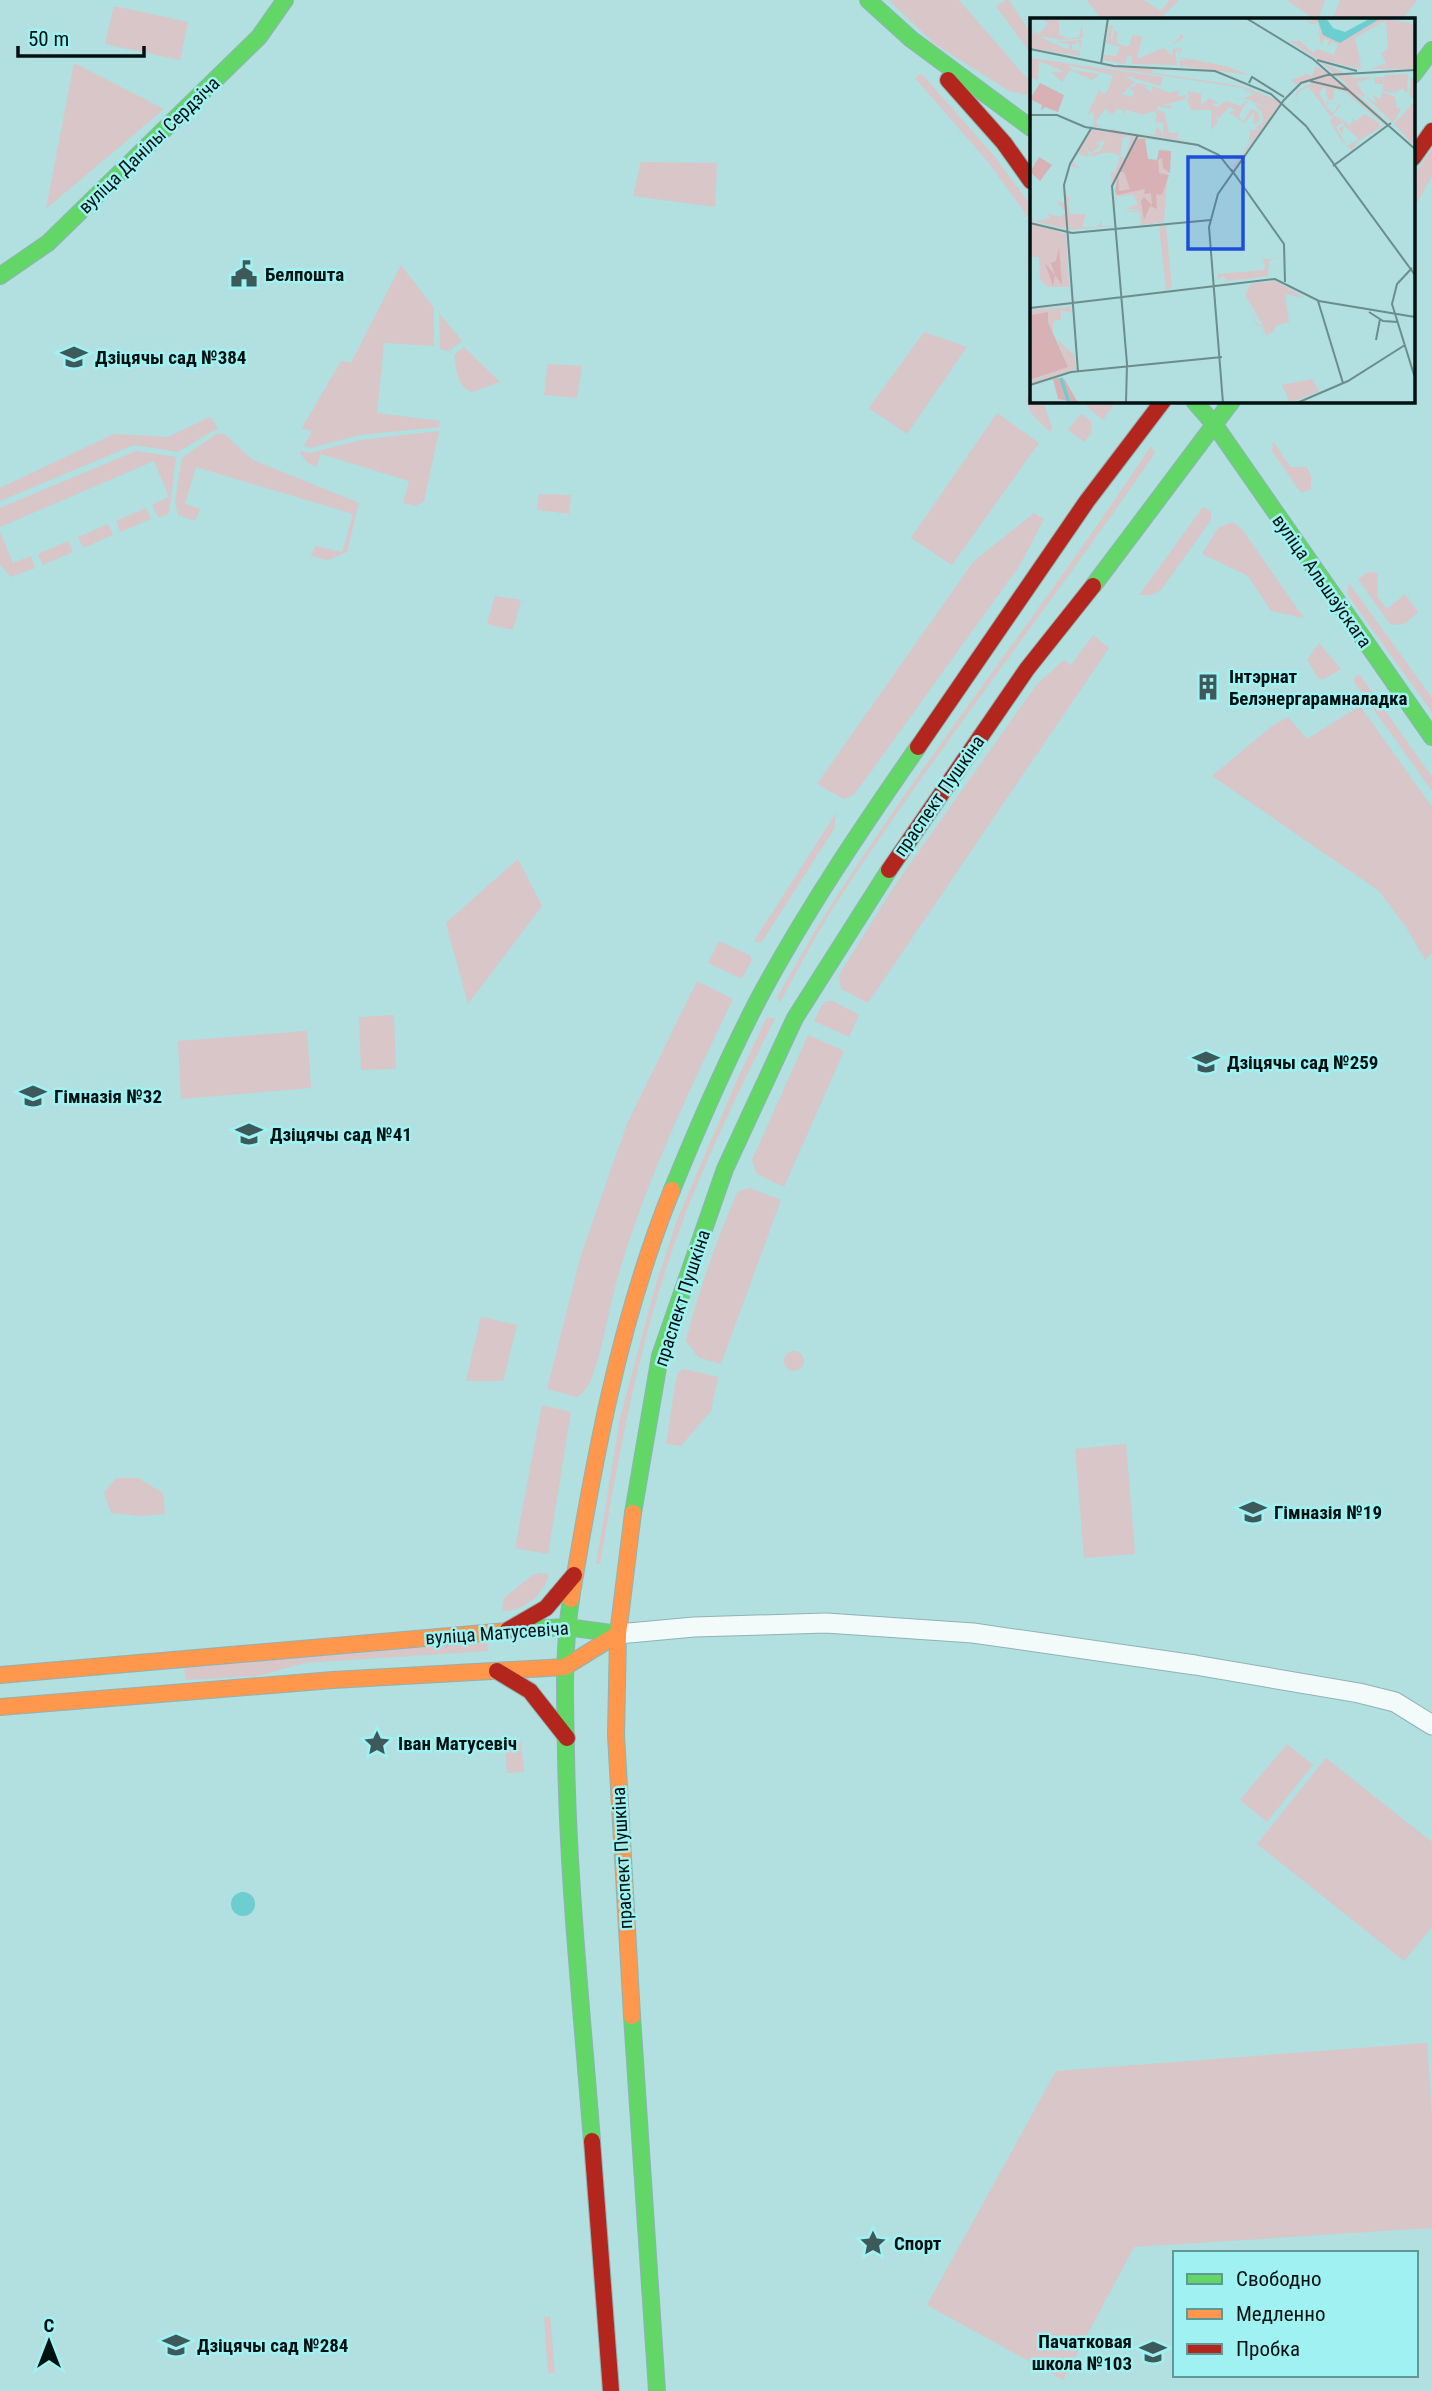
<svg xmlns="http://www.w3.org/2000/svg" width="1432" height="2391" font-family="'Roboto Condensed',sans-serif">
  <rect width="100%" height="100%" fill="#b2dfdf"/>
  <path fill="#d8c6c8" d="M889,0H959L1031,83V93L1026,95L1009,91L935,44Z
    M1006,0H1009L1031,33V54L996,6Z
    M1087,0H1144L1161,11L1170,0H1179L1160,19H1101Z
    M1287,0H1325L1318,19H1314Z
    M1340,0H1417L1403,19H1333Z
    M114,6L188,22L180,60L105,44Z
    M74,63L164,109L46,209Z
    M921,73L995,157L1031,206V221L988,162L915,78Z
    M1432,149V176L1413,210V176Z
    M641,162L717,163L715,207L633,196Z
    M401,265L434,308V346L384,343L377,413L440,421L439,427L360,435L310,448L304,446L312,431L302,428L341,361L351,363Z
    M439,313L462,341L449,351L440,349Z
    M924,332L967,347L907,434L869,408Z
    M464,347L500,382L472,392C456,386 457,370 454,355Z
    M548,364L582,366L577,398L544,395Z
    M1031,392V401H1043L1052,428L1050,432L1031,413L1026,400Z
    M1091,401H1116L1103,420L1087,407Z
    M997,413L1039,443L952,565L911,538Z
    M1081,414L1091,421L1092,432L1084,442L1068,430Z
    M210,417L218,428L178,452L134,445L0,501V488L114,434L168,437Z
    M439,431L424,501L416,506L403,503L409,481L321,454L316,467L307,462L300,453V451L310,453L361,440Z
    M216,434H225L251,459L359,503L347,552L328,560L311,556L315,546L342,552L353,514L196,467L185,504L200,509L195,521L178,515L175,501L182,458Z
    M1273,441L1290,467H1307L1311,476V489L1301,493L1272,451Z
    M1151,446L1155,453C1051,605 936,750 835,905C815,936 798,970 780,1002L777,998C795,966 813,933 833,902C933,746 1049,601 1151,446Z
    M136,451L176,457L169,513L159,518L152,505L169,497L154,461L0,527V508Z
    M539,494L571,495L569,514L537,510Z
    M1203,507L1211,512V520L1161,590L1152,595H1139Z
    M146,508L151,519L120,532L116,521Z
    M1034,513L1044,519L1020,565L854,795L844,799L817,784L973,562Z
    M1232,522L1241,528L1304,618L1271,611L1248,576L1202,554L1218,528Z
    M108,524L113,535L83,548L78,537Z
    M0,532L13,563L31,556L35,568L11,577L0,565Z
    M68,541L73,552L43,565L38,554Z
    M1374,572L1378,574L1377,596L1387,609L1405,594L1418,612C1409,621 1403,627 1390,624L1358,579L1366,573Z
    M1349,583L1432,698V712L1352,601L1347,592Z
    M495,596L521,600L513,630L487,624Z
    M1093,635L1109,648L868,1003L841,989L839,975L893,888L1037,684L1064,660L1071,665Z
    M1319,643L1341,669L1324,679H1319L1307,660Z
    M1356,675H1360L1432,777V791L1354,682Z
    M1360,706L1432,807V953L1425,960L1406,927L1379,891L1212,776L1272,726L1288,717L1307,739Z
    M836,813L834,829L767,934L761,943L754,941Z
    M518,859L542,906L468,1004L446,923Z
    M719,941L749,955L752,960L742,979L708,963Z
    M697,981L733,999C688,1093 643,1187 615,1287C609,1309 598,1376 585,1390C583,1393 580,1395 577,1397L547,1389L581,1255L627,1124Z
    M827,1001H833L859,1015L849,1037L814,1021L822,1005Z
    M394,1015L396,1069L361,1070L359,1017Z
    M767,1017L775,1019C731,1106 688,1195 660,1288C632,1379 616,1471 600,1564H596L620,1418L656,1284L677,1220L737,1080Z
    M307,1031L311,1088L181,1099L178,1041Z
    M808,1035L844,1051L784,1187L757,1174L752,1160Z
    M750,1188L781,1200L721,1364L698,1357L686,1341C699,1290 717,1238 738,1191Z
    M481,1317L517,1325L503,1381H466Z
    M784 1361a10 10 0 1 1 20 0a10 10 0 1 1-20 0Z
    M683,1369L718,1377L711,1411L681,1446L666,1444L676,1380L678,1373Z
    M542,1405L571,1412L548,1554L515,1548Z
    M1126,1444L1135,1554L1084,1558L1075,1449Z
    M116,1478H138L163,1493L165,1514L141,1516L111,1513L104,1493Z
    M539,1573L549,1574C544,1595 524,1611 502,1611L504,1598L530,1577Z
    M487,1642L488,1651L304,1663L258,1676L186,1680L184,1667Z
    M521,1742L524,1772L507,1773L505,1743Z
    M1287,1744L1313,1765L1267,1822L1240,1800Z
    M1326,1758L1432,1842V1927L1404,1961L1257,1844Z
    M1427,2043L1432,2116V2228L1134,2247L1063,2380L927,2305L1056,2071Z
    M550,2316L555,2373H548L544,2317Z"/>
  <path fill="#6dced0" d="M231 1904a12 12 0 1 1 24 0a12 12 0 1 1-24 0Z"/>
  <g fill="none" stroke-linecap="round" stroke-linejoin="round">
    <g stroke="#8fb3b4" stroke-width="21">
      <path id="street" d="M618,1634L694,1627L826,1623L973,1633L1195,1665L1359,1693L1395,1702L1432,1725"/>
    </g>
    <g stroke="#8fb3b4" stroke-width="18">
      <path id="fast" d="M868,0L911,39L1031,128
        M1413,75L1432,50
        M0,276L48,243L259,37L285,0
        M1194,401L1214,424L1432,737
        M1093,586L1232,401
        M672,1190C698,1126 726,1062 758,1000C805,912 861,829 918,747
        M633,1513L660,1356L725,1169L795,1018L889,870
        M571,1599C563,1650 565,1701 566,1753C568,1882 582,2012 592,2141
        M530,1629L567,1627L618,1634
        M632,2016L657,2391"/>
    </g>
    <g stroke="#8fb3b4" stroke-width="18">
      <path id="slow" d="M571,1599C594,1460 619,1321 672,1190
        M0,1675L530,1629
        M0,1707L333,1680L565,1667L618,1634
        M632,2016L616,1735L618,1634L633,1513"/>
    </g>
    <g stroke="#8fb3b4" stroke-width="18">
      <path id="jam" d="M948,80L1004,143L1031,181
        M1413,158L1432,131
        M918,747L1087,501L1163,401
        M889,870L1027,669L1093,586
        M508,1630L546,1608L574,1575
        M497,1671L530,1691L567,1738
        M592,2141L611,2391"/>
    </g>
    <use href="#street" stroke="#f3fafa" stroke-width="19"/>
    <use href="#fast" stroke="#63d668" stroke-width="16"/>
    <use href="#slow" stroke="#ff974d" stroke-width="16"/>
    <use href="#jam" stroke="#b3261e" stroke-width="16"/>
  </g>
  <defs>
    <g id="civic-bare" transform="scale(2.1)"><path d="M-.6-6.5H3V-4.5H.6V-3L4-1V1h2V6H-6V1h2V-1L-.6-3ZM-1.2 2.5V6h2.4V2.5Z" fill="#3e5959" stroke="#a0f1f1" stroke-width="2.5" paint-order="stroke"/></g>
    <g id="school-bare" transform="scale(2.1)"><path d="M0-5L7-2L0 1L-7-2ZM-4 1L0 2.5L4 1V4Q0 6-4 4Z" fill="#3e5959" stroke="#a0f1f1" stroke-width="2.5" paint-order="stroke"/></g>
    <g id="building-bare" transform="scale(2.1)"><path d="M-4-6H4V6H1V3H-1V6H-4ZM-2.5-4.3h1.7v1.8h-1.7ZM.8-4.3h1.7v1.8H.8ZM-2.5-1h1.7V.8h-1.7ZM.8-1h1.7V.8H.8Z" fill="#3e5959" stroke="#a0f1f1" stroke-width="2.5" paint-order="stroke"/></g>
    <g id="sight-bare" transform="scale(2.1)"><path d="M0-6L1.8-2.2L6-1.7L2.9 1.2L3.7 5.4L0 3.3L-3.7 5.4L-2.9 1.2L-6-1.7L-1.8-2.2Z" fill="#3e5959" stroke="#a0f1f1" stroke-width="2.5" paint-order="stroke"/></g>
  </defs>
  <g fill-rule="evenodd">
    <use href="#civic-bare" x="244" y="274"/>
    <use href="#school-bare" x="74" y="357"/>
    <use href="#building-bare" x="1208" y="687"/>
    <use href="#school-bare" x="1206" y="1062"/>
    <use href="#school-bare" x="33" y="1096"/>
    <use href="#school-bare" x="249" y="1134"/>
    <use href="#school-bare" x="1253" y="1512"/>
    <use href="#sight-bare" x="377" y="1743"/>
    <use href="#sight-bare" x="873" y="2243"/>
    <use href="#school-bare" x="176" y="2345"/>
    <use href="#school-bare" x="1153" y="2352"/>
  </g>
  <g text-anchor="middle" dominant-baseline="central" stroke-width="5" stroke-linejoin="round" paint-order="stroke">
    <g font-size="19" fill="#011" stroke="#a0f1f1">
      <text transform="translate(149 145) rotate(-44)">вуліца Данілы Сердзіча</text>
      <text transform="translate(1322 581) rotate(55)">вуліца Альшэўскага</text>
      <text transform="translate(939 796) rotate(-55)">праспект Пушкіна</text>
      <text transform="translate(682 1298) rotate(-72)">праспект Пушкіна</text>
      <text transform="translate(497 1633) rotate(-4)">вуліца Матусевіча</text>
      <text transform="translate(622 1858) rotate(-93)">праспект Пушкіна</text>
    </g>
    <g font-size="19" font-weight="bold" fill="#011" stroke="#a0f1f1" text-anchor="start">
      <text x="265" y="274">Белпошта</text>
      <text x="95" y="357">Дзіцячы сад №384</text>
      <text x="1229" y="676">Інтэрнат<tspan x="1229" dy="22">Белэнергарамналадка</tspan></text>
      <text x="1227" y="1062">Дзіцячы сад №259</text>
      <text x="54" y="1096">Гімназія №32</text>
      <text x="270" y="1134">Дзіцячы сад №41</text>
      <text x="1274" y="1512">Гімназія №19</text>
      <text x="398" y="1743">Іван Матусевіч</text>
      <text x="894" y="2243">Спорт</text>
      <text x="1132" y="2341" text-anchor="end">Пачатковая<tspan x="1132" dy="22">школа №103</tspan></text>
      <text x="197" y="2345">Дзіцячы сад №284</text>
    </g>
  </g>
  <g transform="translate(1030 18)">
    <rect width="385" height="385" fill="#b2dfdf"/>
    <path d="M10,0H29V16L36,19L31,21L49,19L52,5L53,20L32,22L10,18L4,15L0,12L10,16L17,6L23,8ZM274,0L280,4L287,0L292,16L310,25L351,0L379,5L385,8V51H341L356,45L351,35L358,31L356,2L325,20L331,47L325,48L333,49L331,51L287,41L260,23H270L283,35L287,31L304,37L308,26L302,24L297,29L299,23L295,20L291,27L288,5L281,6ZM79,7L83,8L81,17L82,25L84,12L88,15L86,25L94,28H100L102,17L112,18L107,41L143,26L152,16L154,19L148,24L134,30L142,38L143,31L152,30L148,40L149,32L145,33L147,47L102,46V38H97L95,46L73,42L74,37L86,38L90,29L76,25ZM0,14L38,32L40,26L26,24L51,22L52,23L50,32L49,24L42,27V32L50,33V38L0,30ZM149,39L195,48L220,57L150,48L149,42L157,43ZM0,40L133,59L131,68L93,57L105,64L92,76L102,79L104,73L99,72L108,65L119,68L114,69L122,75V68L140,75L150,72L147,79L156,77V81L132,87H141V91L128,88L127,92L134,94L139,115H149L146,120L161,124L103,114L125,117L127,108L133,117V105L125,104L127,96L123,93L113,97L95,91V99L93,92L86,91L84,97L75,91L65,105L72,109L63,108L64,93L57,97L69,72L74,77L78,72L83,57L38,47L43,52L68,56V58L62,62L40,52L32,64L21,54H35L9,43L8,63L0,59ZM289,43L325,60L343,59L326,65L336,79L326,75L358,105L328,123L322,132L317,128L329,121L314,108L312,116L309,110L315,107L311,105L306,109L316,127L312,124L300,103L304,97L318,110L307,97L320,108L324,99V104L335,96L349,105V111L355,107L315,74L304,71L303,82H298L295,68L289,75L297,90L303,95L309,87L298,84V89L295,83L311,87L301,99L279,69L269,73L265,83L267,73L286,62L265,66L262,62L277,56L282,58L286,48L316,67L317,66ZM69,48L123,51L122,55L199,66L217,70L251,84L204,150L198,143L204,147L226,116L218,124L221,112H230L225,110L233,105L232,94L224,86L240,90L214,80L223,77L212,71L249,87L213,70ZM378,56L377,75L372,70L364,76L366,68L363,75L352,73L354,66H345V59H353L354,66L355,57ZM385,59L382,61H385V128L364,106L385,83L379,76L381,60ZM158,73L171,76V88L179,80L189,85L182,86L186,90L196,83L211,88L216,83L196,79L222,84L217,83L208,99L214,103L221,91L228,94L230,103L223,107L224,94L214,105L199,94L205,93L200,88L188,101L184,96L188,104L181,112V92H161L157,82L162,75L158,78ZM352,74L365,79L367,91L372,89L363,105L337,80L347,85L342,77L350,81ZM81,110L106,118L97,135L107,119L139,123L116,121L114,134L118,141L127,142L129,132L139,133L134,204L111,207L110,194H93L111,192L96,191L108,186L103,177L87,178L84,191L88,153L82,173L81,154H85L90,139L95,140L101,118L93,119L90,138L79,134L62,138L59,136L70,133L75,123L66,124L70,129L60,135L55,125L59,139L49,136L50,132L42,144L51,151L41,148V144L61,112L82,114ZM36,176L42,186L37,182L40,196H56L52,209H67L72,203V208H83L40,212L36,201L35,211L0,202V196L5,203L21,200L16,195L31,199L36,194L27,184L35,185ZM0,205L36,216L39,269H17L10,261L9,239H0ZM129,208H136L142,270L136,272ZM253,240L239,242L238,258L190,264L197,262L193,258L187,262V256L234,252V248L237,254L233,241ZM246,263L275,280L255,276L259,304L245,308V312L233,320L236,317L232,308H227L218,285L228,308L232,306L215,276L221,266ZM40,289L42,295L31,292V302L23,303V314L12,295L28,351L38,349L27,321L44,337L46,351L0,366V362L19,357L0,358V292ZM282,361L289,373L260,385L252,367Z" fill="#d8c6c8"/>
    <path d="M10,65L34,77L28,94L15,89L11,93L12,87L0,81ZM108,121H115L118,141L127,142L129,132L141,133L140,155L133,150L132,140L128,142L129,155L139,157L132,177L126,176L127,191L120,188L114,202L111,183L114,179L122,187L121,175L114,176L115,171L87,177L85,173L88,155L89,173L100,171L94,154H89L96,141L99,145L96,141ZM9,139L22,147L10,163L0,154ZM29,229L32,267L25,257L23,268L15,245L25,257L21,245L26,243ZM18,294V304L38,349L0,362L2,297ZM29,360L35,362L48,385L28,381L23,361Z" fill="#d8b1b5"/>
    <path d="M287,0H296L303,10L315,14L341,0H351L310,25L293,17Z" fill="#6dced0"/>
    <path fill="none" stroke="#6dced0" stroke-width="3.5" d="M31,360L39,385"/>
    <path fill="none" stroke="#6b8d8d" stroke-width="2" d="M216,0L283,41L385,131M0,31L84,48L185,53L241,76L276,108L385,257M287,42L327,53M71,46L78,0M280,63L318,72M219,65L222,59L254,79M0,97H27L55,109L168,127L189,137L204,156M303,148L361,105M201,151L254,226L255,264M0,205L42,215L181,202M382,250L367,266L362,286L385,360M288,283L313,365M0,290L245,261L289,283L385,299M339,294L353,303L368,304M346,322L350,301M48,354L34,167L40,146L62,109M0,367L41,354L192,339M96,385L97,346L82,168L108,117M193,385L179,209L188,176L254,82L271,65L297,57L385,52M267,385L318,363L375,327"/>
    <path fill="#1d4ed8" fill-opacity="0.15" stroke="#1d4ed8" stroke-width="3.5" d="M158,139H213V231H158Z"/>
    <rect width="385" height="385" fill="none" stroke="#011" stroke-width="3.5"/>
  </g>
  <rect x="1173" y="2251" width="245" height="126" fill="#a0f1f1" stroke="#609797" stroke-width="2"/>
  <rect x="1187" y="2274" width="35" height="10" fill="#63d668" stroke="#609797" stroke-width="2"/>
  <text x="1236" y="2286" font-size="21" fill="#001111">Свободно</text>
  <rect x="1187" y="2309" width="35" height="10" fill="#ff974d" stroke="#609797" stroke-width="2"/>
  <text x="1236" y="2321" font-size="21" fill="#001111">Медленно</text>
  <rect x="1187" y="2344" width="35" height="10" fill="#b3261e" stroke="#609797" stroke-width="2"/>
  <text x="1236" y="2356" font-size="21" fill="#001111">Пробка</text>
  <g transform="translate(49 2342)" stroke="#a0f1f1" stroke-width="5" paint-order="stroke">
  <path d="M0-5L12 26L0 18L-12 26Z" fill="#001111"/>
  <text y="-10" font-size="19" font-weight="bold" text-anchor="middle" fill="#001111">С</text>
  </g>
  <path d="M18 46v10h126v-10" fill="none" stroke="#001111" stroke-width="3.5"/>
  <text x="28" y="46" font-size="21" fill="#001111" stroke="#a0f1f1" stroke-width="5" paint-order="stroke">50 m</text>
</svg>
